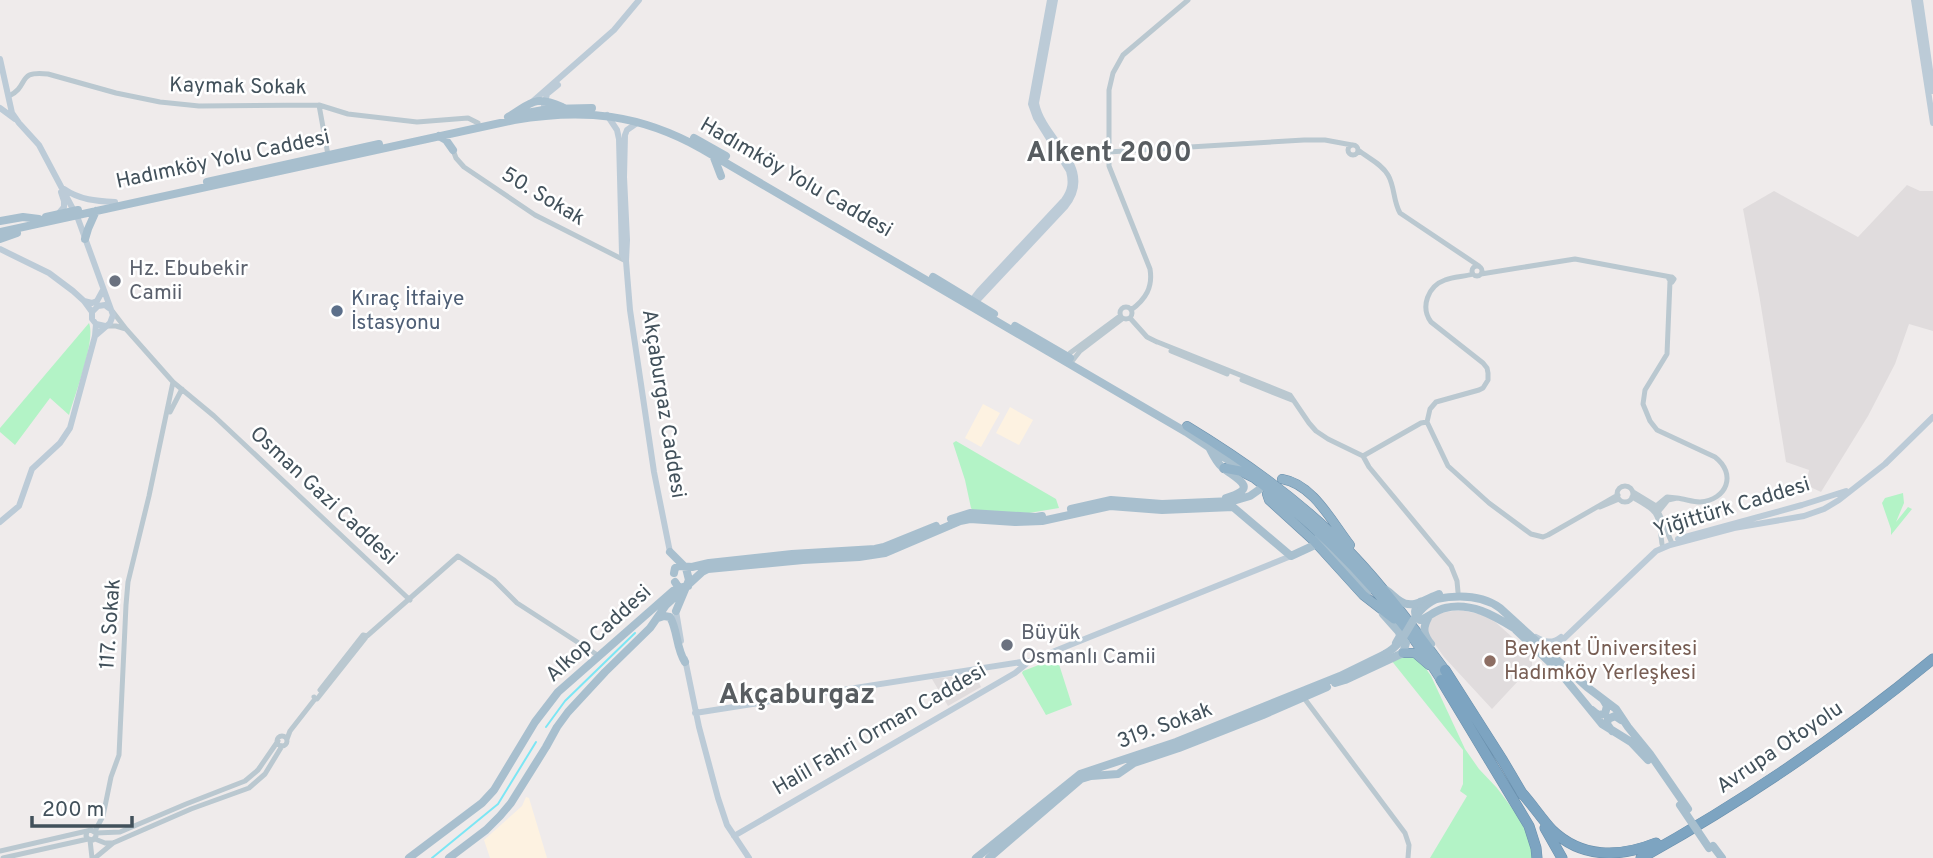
<svg xmlns="http://www.w3.org/2000/svg" width="1933" height="858" font-family="Overpass,sans-serif">
  <rect width="100%" height="100%" fill="#efebeb"/>
  <path fill="#fdf2e1" d="M983,404L1000,413L981,447L965,438Z
    M1010,407L1033,420L1019,445L996,433Z
    M526,797L529,798L547,858H490L484,840L522,806Z"/>
  <path fill="#e0dcdd" d="M1907,185L1920,191H1933V331L1909,324L1895,364L1868,416L1821,492L1806,485L1809,470L1786,462L1759,294L1743,209L1774,191L1858,237Z
    M1453,611H1465L1479,614L1492,619L1532,655V666L1492,709L1444,657L1426,632L1430,619L1441,613Z
    M975,674L981,687L948,706L932,679Z"/>
  <path fill="#b3f3c6" d="M89,323C96,340 75,394 69,415L50,398L15,445L0,432V428Z
    M956,441L1056,499L1059,508L1029,513L973,511L971,508L965,480L953,443Z
    M1903,493L1904,503L1896,522L1908,507L1912,509L1891,535V529L1882,503L1885,498Z
    M1407,654L1420,660L1431,676L1465,749L1479,769L1497,788L1515,812L1531,840L1533,858H1430L1467,796L1460,791L1463,784V750L1391,660Z
    M1057,658L1072,705L1046,715L1022,673L1023,671Z"/>
  <g fill="none" stroke-linecap="round" stroke-linejoin="round">
    <path stroke="#7ce6f4" stroke-width="2" d="M546,727L565,701L635,633
      M432,858L498,804L536,742"/>
    <g stroke="#698fac" stroke-width="10">
      <path id="trunk" d="M1187,426C1248,463 1307,505 1355,557C1388,592 1416,631 1445,670
        M1224,468L1240,471L1254,478C1328,535 1392,600 1441,680
        M1282,479C1313,484 1332,522 1350,545
        M1267,494L1269,500L1314,541L1363,595L1394,619
        M1403,653H1415L1429,665"/>
    </g>
    <g stroke="#698fac" stroke-width="11">
      <path id="motorway" d="M1445,670L1503,761L1523,795
        M1441,680L1529,826L1536,848L1537,858
        M1521,792C1532,804 1541,818 1552,830C1581,858 1619,858 1656,843
        M1545,828L1562,858
        M1641,858C1744,801 1842,734 1933,659"/>
    </g>
    <path stroke="#bac8d0" stroke-width="5" d="M9,96C30,86 16,70 48,74L116,93L160,102L199,106L319,105L348,114L417,122L468,118L478,123
      M319,105L328,155
      M1348 150a5 5 0 1 1 10 0a5 5 0 1 1-10 0Z
      M453,150L456,158L464,167L535,215L626,261
      M1358,150C1368,158 1382,164 1388,175C1395,187 1393,201 1400,213L1479,266
      M1108,152L1304,140H1325L1352,145
      M1472 271a5 5 0 1 1 10 0a5 5 0 1 1-10 0Z
      M1473,274C1464,277 1454,276 1445,280C1428,286 1420,307 1431,322L1483,363L1487,368L1488,373V380L1483,388L1479,390L1436,402L1430,409L1427,422L1448,466L1489,503L1531,534L1543,537L1548,535L1618,495
      M1481,274L1575,259L1671,277
      M1672,277L1674,279L1672,282L1669,279Z
      M1670,281L1667,354L1645,390L1643,404L1650,421L1657,430L1715,457C1737,474 1727,500 1700,502C1693,502 1685,499 1677,498
      M1120 313a6 6 0 1 1 12 0a6 6 0 1 1-12 0Z
      M1131,310C1146,299 1153,287 1150,269L1109,166V90L1113,73L1123,55L1188,0
      M1130,318L1147,337L1157,342
      M105,326H116L126,329L113,312
      M126,329L173,382L214,416L410,600
      M1155,341L1290,395L1309,423L1316,431L1328,439L1363,456L1369,467L1451,566L1457,581L1458,592
      M1171,351L1227,374
      M1068,357L1070,353L1120,316
      M1073,360L1080,351L1122,319
      M1242,380L1292,400
      M170,412L182,389
      M1363,456L1421,423L1427,422
      M1617 494a8 8 0 1 1 16 0a8 8 0 1 1-16 0Z
      M1633,492L1656,506L1671,541
      M1632,497C1660,512 1658,513 1662,544
      M1600,507L1619,499
      M1655,507L1667,497L1677,498L1668,500L1659,511
      M320,690L363,635L367,636
      M1304,698L1405,833L1409,845L1408,858
      M315,699H317L367,636L458,556L494,580L517,603L599,656
      M277 741a5 5 0 1 1 10 0a5 5 0 1 1-10 0Z
      M287,739L290,731L315,699L314,697
      M95,831L103,816L111,777L119,755L126,605L128,582L149,496L173,382
      M96,833V836L93,840L88,839L86,836L87,831L91,830L96,833L120,832L186,804L245,781L258,770L278,741
      M95,839L105,843H113L191,809L249,788L265,774L282,746
      M90,840L92,858
      M0,851L87,831
      M3,858L88,839
      M95,858L113,843"/>
    <path stroke="#bccbd7" stroke-width="6" d="M1914,0L1933,123
      M1920,0L1933,91
      M0,59L12,113L19,123L39,145L74,211
      M532,102L614,30L639,0
      M0,108L15,119
      M543,110L547,94L558,85
      M607,115L617,130L619,139L622,254L625,260
      M637,123L627,130L625,135L624,177L627,240L626,261L630,310L654,472L670,552
      M64,189C80,200 96,201 115,202
      M59,213L64,207V201L61,192
      M77,216L113,315L110,323L95,336
      M0,249L49,273L73,291L84,301L92,312V319L96,324L105,326
      M84,301L92,303L97,301L103,290
      M976,302L1065,207C1098,167 1043,141 1036,103L1055,0
      M969,304L979,291L1064,200C1071,190 1072,182 1069,171L1036,118L1031,104L1050,0
      M92,312L98,306L105,305L109,308
      M0,522L19,506L32,469L60,443L70,428L95,336L96,324
      M1678,539L1802,505L1846,491
      M676,611L681,641
      M1536,637C1545,642 1552,644 1561,637
      M1555,657L1554,648L1656,551L1670,545L1734,528L1804,516L1824,509L1839,500L1885,464L1933,417
      M685,659L699,727L718,798L727,825L749,858
      M695,713L1028,661
      M734,836L1015,673L1030,661L1291,556"/>
    <path stroke="#a8bfce" stroke-width="8" d="M521,114L549,109L592,108
      M508,117C531,104 533,94 562,107
      M439,136L446,140L453,150
      M694,138L726,156
      M713,155L721,176
      M207,182L379,144
      M46,217L78,210
      M0,221L23,217L39,219
      M0,232L514,120C584,108 640,114 702,149L1186,432L1246,472
      M0,239L17,233
      M85,239L88,229L96,211
      M933,277L994,314
      M1015,326L1070,358
      M1209,447C1212,453 1216,462 1222,467C1236,479 1261,488 1226,498
      M1071,509L1111,500L1162,504L1233,501L1250,496L1260,489
      M951,519L970,513L1036,517L1042,516
      M1318,538L1367,592
      M670,552L686,568L689,580L676,611
      M674,573L675,568L679,566L692,567L709,563L792,554L875,549L884,547L936,526
      M675,582L679,588L688,586
      M1386,590C1391,593 1395,598 1400,601C1413,610 1427,598 1439,594
      M1436,599C1457,595 1482,595 1500,608L1587,687L1616,709L1628,727L1650,754L1688,809
      M1420,602C1415,608 1412,614 1420,620C1428,618 1435,610 1445,608C1471,602 1493,615 1514,628
      M1383,614L1399,632L1400,636L1396,643
      M658,618L664,616L670,617C678,631 676,648 685,662
      M1428,618C1422,629 1424,635 1431,644
      M1510,622L1516,630L1558,670L1602,724L1631,742L1648,760
      M1335,683L1345,680L1403,653L1406,643L1404,640L1399,639
      M1592,710L1598,715L1605,714L1607,706L1604,701
      M1612,731L1607,724L1608,719L1615,716L1621,720
      M1713,846L1722,858
      M409,858L482,803L494,790L535,722L558,692L673,591
      M449,858L486,830L500,816L511,803L546,747L557,727L568,712L605,672L650,628L666,605L702,572L708,569L803,560L859,557L885,553L960,521L970,519L1015,522L1042,521L1110,506L1162,510L1233,507L1291,556L1317,544
      M976,858L1080,774L1176,742L1340,676L1385,654
      M989,858L1081,779L1091,776L1118,774L1134,763L1179,748L1263,715L1327,687"/>
    <use href="#trunk" stroke="#92b2c8" stroke-width="9"/>
    <use href="#motorway" stroke="#7da4c1" stroke-width="10"/>
    <path stroke="#a8bfce" stroke-width="8" d="M1385,654C1411,640 1408,612 1436,599
      M1680,805L1709,848"/>
  </g>
  <g fill="#6b7280" stroke="#fff" stroke-width="2.5">
    <circle cx="115" cy="281" r="7"/>
    <circle cx="1007" cy="645" r="7"/>
  </g>
  <circle fill="#5c6f8a" stroke="#fff" stroke-width="2.5" cx="337" cy="311" r="7"/>
  <circle fill="#8d6e63" stroke="#fff" stroke-width="2.5" cx="1490" cy="661" r="7"/>
  <g text-anchor="middle" dominant-baseline="central" stroke-width="5" stroke-linejoin="round" paint-order="stroke">
    <g font-size="21" fill="#42515b" stroke="#fff">
      <text transform="translate(238 87) rotate(1)">Kaymak Sokak</text>
      <text transform="translate(223 160) rotate(-12)">Hadımköy Yolu Caddesi</text>
      <text transform="translate(796 178) rotate(30)">Hadımköy Yolu Caddesi</text>
      <text transform="translate(543 197) rotate(31)">50. Sokak</text>
      <text transform="translate(663 404) rotate(81)">Akçaburgaz Caddesi</text>
      <text transform="translate(323 496) rotate(43)">Osman Gazi Caddesi</text>
      <text transform="translate(1732 508) rotate(-17)">Yiğittürk Caddesi</text>
      <text transform="translate(111 624) rotate(-86)">117. Sokak</text>
      <text transform="translate(599 634) rotate(-42)">Alkop Caddesi</text>
      <text transform="translate(1165 726) rotate(-20)">319. Sokak</text>
      <text transform="translate(880 730) rotate(-30)">Halil Fahri Orman Caddesi</text>
      <text transform="translate(1780 748) rotate(-34)">Avrupa Otoyolu</text>
    </g>
    <g font-size="21" fill="#5b616d" stroke="#fff" text-anchor="start">
      <text x="129" y="269">Hz. Ebubekir<tspan x="129" dy="24">Camii</tspan></text>
      <text x="1021" y="633">Büyük<tspan x="1021" dy="24">Osmanlı Camii</tspan></text>
    </g>
    <g font-size="21" fill="#4e5e75" stroke="#fff" text-anchor="start">
      <text x="351" y="299">Kıraç İtfaiye<tspan x="351" dy="24">İstasyonu</tspan></text>
    </g>
    <g font-size="21" fill="#785e54" stroke="#fff" text-anchor="start">
      <text x="1504" y="649">Beykent Üniversitesi<tspan x="1504" dy="24">Hadımköy Yerleşkesi</tspan></text>
    </g>
    <g font-size="28" font-weight="bold" fill="#585d61" stroke="#fff">
      <text x="1109" y="154">Alkent 2000</text>
      <text x="797" y="696">Akçaburgaz</text>
    </g>
  </g>
  <path d="M32 816v10h100v-10" fill="none" stroke="#42515b" stroke-width="3.5"/>
  <text x="42" y="816" font-size="21" fill="#42515b" stroke="#ffffff" stroke-width="5" paint-order="stroke">200 m</text>
</svg>
